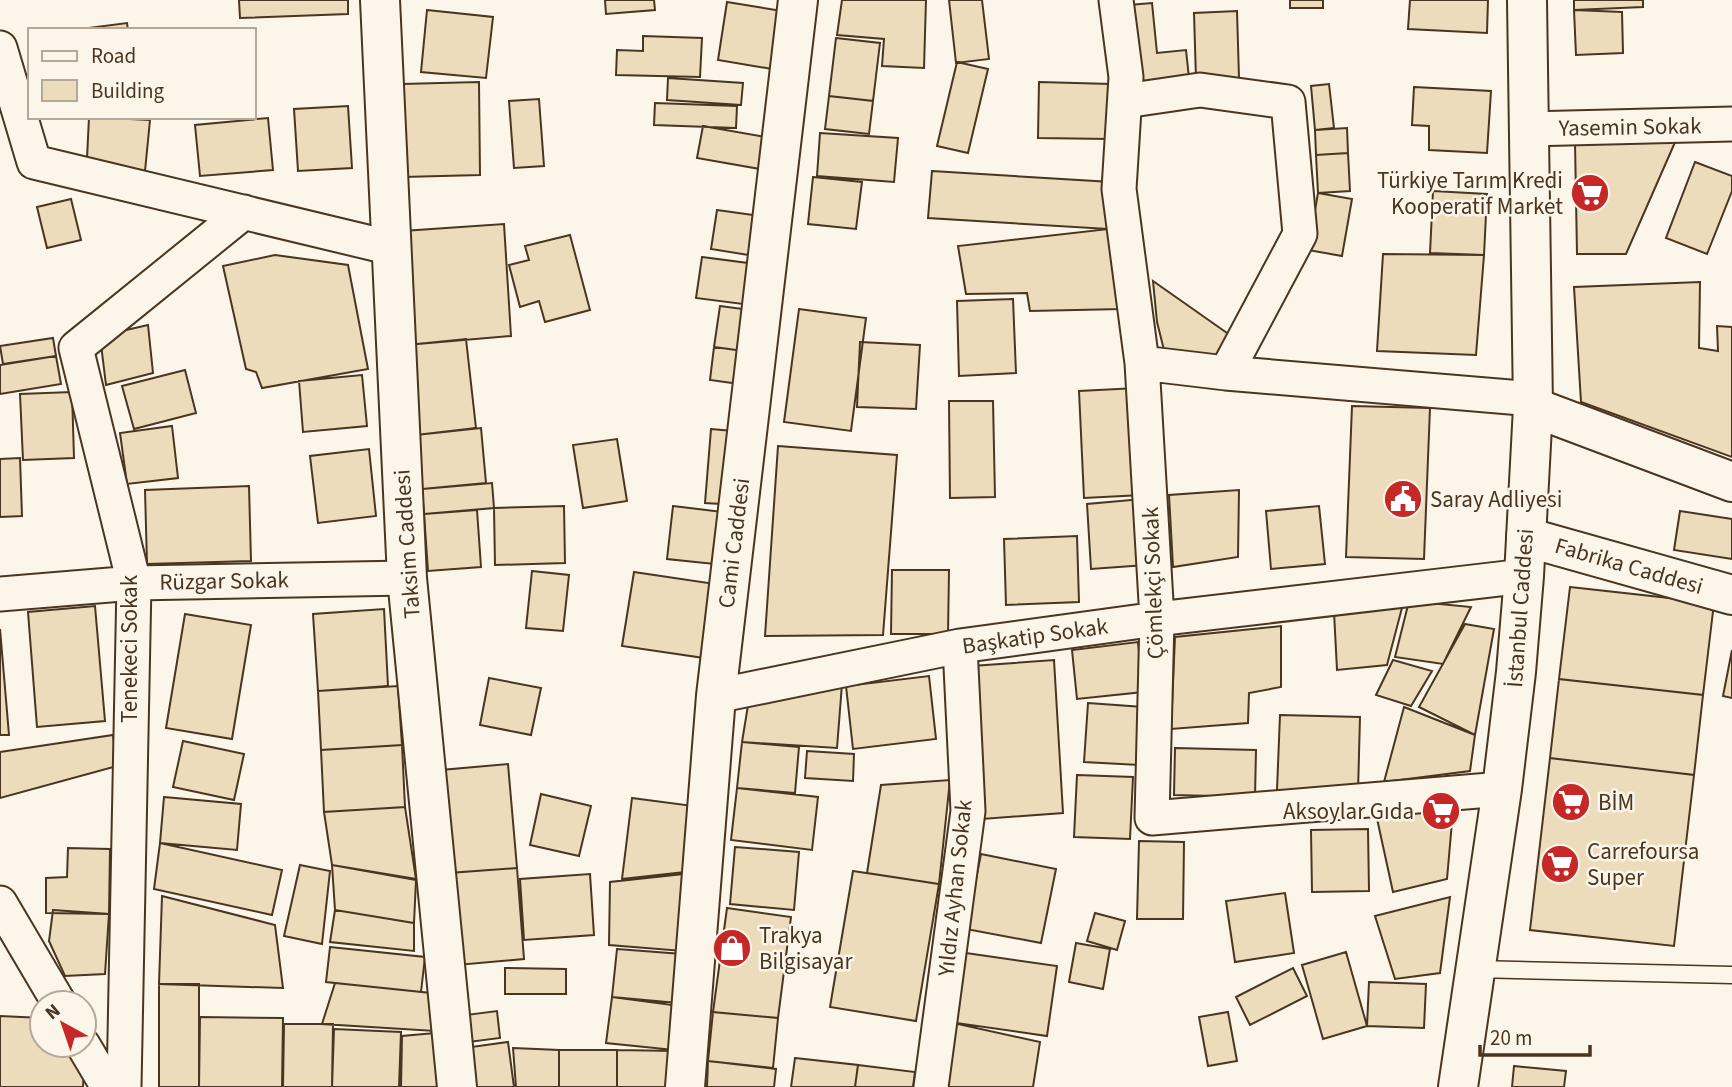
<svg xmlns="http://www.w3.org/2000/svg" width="1732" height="1087" font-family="'Source Sans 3',sans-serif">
  <rect width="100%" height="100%" fill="#fbf6e9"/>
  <path fill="#ecdcbc" stroke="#4a3520" stroke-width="2" d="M239,0H348V14L240,18Z
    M605,0H654L655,10L606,14Z
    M842,0H926L924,68L882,66L884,39L837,35Z
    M949,0H982L989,59L956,63Z
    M1290,0H1323V8H1290Z
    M1410,0H1488L1487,33L1408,29Z
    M1574,0H1643V7L1574,10Z
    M727,2L794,13L784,71L718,60Z
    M1152,3L1157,53L1186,50L1189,78L1137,84L1129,5Z
    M427,10L493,17L486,78L421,72Z
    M1574,10L1622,12L1623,53L1576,55Z
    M1237,11L1239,78L1196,79L1194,13Z
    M127,23L128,30H73Z
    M643,36L702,38L700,77L616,75L617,50L643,51Z
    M836,38L880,43L873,101L829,96Z
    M957,62L988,69L968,153L937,146Z
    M668,78L743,83L741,105L667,100Z
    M479,82L480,175L403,177L402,84Z
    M1039,82L1111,84L1110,139L1038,138Z
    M1329,84L1334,128L1315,130L1311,86Z
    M1414,87L1491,91L1487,153L1429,150V126L1412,125Z
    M829,96L873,101L869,134L825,129Z
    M539,99L544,166L514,168L509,101Z
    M655,103L737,106L736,128L654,125Z
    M348,106L352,168L298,171L294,109Z
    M89,117L150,120L145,171L87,159Z
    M268,118L273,170L200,176L195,125Z
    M703,126L766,137L760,169L697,158Z
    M1347,128L1348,153L1316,155L1315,130Z
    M820,133L898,138L894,182L817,176Z
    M1676,140L1626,254H1577L1575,142Z
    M1348,153L1350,191L1318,193L1316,155Z
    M1695,162L1732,176V191L1707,254L1666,238Z
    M932,171L1111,182L1108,229L928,218Z
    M813,177L862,182L856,229L808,224Z
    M1433,191L1487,194L1484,255L1430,253Z
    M1318,193L1352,199L1342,256L1308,250Z
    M71,199L81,240L47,248L37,207Z
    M717,210L768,217L761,257L711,249Z
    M504,224L511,336L407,345L403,231Z
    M1108,229L1121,309L1030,311L1027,293L966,294L958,246Z
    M570,235L590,310L545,322L539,301L520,307L509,265L529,260L525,246Z
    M1383,254L1484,255L1476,355L1377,351Z
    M275,255L348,265L368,369L262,388L256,372L246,369L223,266Z
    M702,257L763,265L758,306L696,298Z
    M1153,281L1237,340L1222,366L1165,354L1157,322Z
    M1700,282L1699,348L1718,351L1717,326L1732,327V457L1581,402L1574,287Z
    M1013,299L1016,373L959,376L957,301Z
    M720,306L758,311L751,352L714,347Z
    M799,309L866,318L851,431L784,422Z
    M148,325L153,373L106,385L100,336Z
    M53,338L56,356L3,364L0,346Z
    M466,339L476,428L416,435L408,345Z
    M860,342L920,345L916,409L857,407Z
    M714,347L751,352L747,385L710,380Z
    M56,356L61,384L0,394V365Z
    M185,370L196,413L134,429L122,386Z
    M362,375L367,426L303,432L299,381Z
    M1137,388L1142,495L1084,498L1079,391Z
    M72,392L74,458L23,460L20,394Z
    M949,401H993L995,497L950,498Z
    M1352,406L1430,408L1424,559L1346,557Z
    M172,426L178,478L127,484L120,433Z
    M481,428L486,483L422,489L416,435Z
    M711,429L733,431L738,505L705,503Z
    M617,439L627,501L583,508L573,445Z
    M778,446L897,455L883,635L765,636Z
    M369,449L376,516L318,523L310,456Z
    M20,458L22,516L0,517V459Z
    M492,483L494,508L424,514L422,489Z
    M249,486L251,561L147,564L145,490Z
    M1239,490L1238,557L1173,567L1169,495Z
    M1142,499L1146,565L1091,569L1087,504Z
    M564,506L565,563L495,565L494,508Z
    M673,506L731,513L724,565L667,559Z
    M1319,506L1325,564L1271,569L1266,511Z
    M477,510L481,567L428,571L424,514Z
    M1680,511L1732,519V559L1674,550Z
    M1077,536L1079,602L1006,605L1004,539Z
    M892,570H949L948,634H891Z
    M532,571L569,575L563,631L526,628Z
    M634,572L722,585L711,659L622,646Z
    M1570,587L1714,603L1703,695L1559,679Z
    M1409,601L1471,607L1443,664L1395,657Z
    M1403,604L1387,665L1337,670L1334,612Z
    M95,606L105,721L37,727L28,612Z
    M384,609L388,686L318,691L313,614Z
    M185,614L251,625L232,739L166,728Z
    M1465,624L1494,629L1475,735L1419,707Z
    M1281,626V687L1249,693L1248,723L1171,729L1175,637Z
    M0,629L9,735H0Z
    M1138,642L1143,692L1077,699L1072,650Z
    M1732,650V698L1723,696Z
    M1054,660L1063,813L982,819L972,666Z
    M1393,660L1432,671L1411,706L1376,695Z
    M929,676L936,739L853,749L846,686Z
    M489,678L541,688L531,735L480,725Z
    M1559,679L1703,695L1694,775L1550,758Z
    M842,684L837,748L742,742L749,699Z
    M398,686L402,745L321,750L318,691Z
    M1088,703L1143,707L1139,765L1084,762Z
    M1404,707L1475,735L1470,771L1384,782Z
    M1280,715L1360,717L1358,792L1277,790Z
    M113,735L117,766L0,798V752Z
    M183,741L244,754L234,800L173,787Z
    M742,742L799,747L795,793L737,788Z
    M402,745L405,807L324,812L321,750Z
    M1175,748L1256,750L1255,797L1174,795Z
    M807,751L854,754L853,781L805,778Z
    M1550,758L1694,775L1674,946L1530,930Z
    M508,764L517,868L449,873L441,770Z
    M1077,775L1133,777L1130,839L1074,837Z
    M950,780L939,884L867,873L881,785Z
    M737,788L818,797L812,850L731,840Z
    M541,794L591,806L579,856L530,845Z
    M164,797L241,804L237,850L160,843Z
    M632,798L701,807L694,871L622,879Z
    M1454,799L1447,879L1393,892L1376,814Z
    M405,807L416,879L332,865L324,812Z
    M1368,829L1369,891L1312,892L1311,830Z
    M1139,841L1184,842L1183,919H1137Z
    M160,843L282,870L272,915L154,889Z
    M735,847L799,852L794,910L730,904Z
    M68,848L110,849L109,914L46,913V878L67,877Z
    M981,854L1056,869L1041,943L966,929Z
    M300,865L330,871L322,944L284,936Z
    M332,865L416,880L414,923L335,910Z
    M517,868L524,959L457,965L449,873Z
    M853,871L939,884L916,1021L830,1007Z
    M693,873L683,951L609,945L610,882Z
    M590,874L594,935L524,940L520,879Z
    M1285,893L1294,953L1235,962L1226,901Z
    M162,896L275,925L283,988L159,984Z
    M1450,897L1440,973L1395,979L1375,916Z
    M727,908L791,917L778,1018L713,1012Z
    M53,910L109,914L105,974L65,976L49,941Z
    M335,910L414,923V951L330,942Z
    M1095,913L1125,921L1117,950L1087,941Z
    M1076,943L1110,949L1103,989L1069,982Z
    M330,947L425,957L421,992L326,982Z
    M617,949L682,954L678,1003L612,997Z
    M959,952L1057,966L1047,1036L949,1022Z
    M1346,952L1367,1026L1323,1039L1302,965Z
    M505,968L566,969V994H505Z
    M1293,968L1307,996L1250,1025L1236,997Z
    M1369,982L1426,984L1424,1028L1367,1026Z
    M335,983L431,993L435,1031L322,1024Z
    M159,984H199V1087H159Z
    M612,997L680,1006L674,1050L606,1043Z
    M497,1011L500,1038L461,1043L458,1016Z
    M713,1012L778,1018L773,1068L708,1061Z
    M1228,1012L1237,1061L1208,1066L1199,1017Z
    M0,1016L42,1018V1045H80L85,1050L83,1087H0Z
    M200,1017L283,1018L282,1087H199Z
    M949,1022L1040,1042L1033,1087H940Z
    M284,1024H333L332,1087H283Z
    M334,1029L401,1032L399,1087H332Z
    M446,1032L451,1087H401L402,1036Z
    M508,1042L514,1087H469L464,1048Z
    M513,1048L559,1050V1087H516Z
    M559,1050H617V1087H559Z
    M617,1050L676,1051V1087H617Z
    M795,1058L858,1065L855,1087H791Z
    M708,1061L776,1069L774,1087H707Z
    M858,1065L915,1072L913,1087H855Z
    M1514,1066L1566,1071L1564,1087H1512Z"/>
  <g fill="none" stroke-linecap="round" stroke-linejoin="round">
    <g stroke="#4a3520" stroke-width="19">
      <path id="lane" d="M1475,969L1732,975"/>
    </g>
    <g stroke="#4a3520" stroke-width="37">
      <path id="street" d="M1116,0L1126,77L1119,189L1142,363L1157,619L1152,818L1502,789
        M0,48L34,162L392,248
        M1125,101L1200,90L1288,102L1300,234L1226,373
        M1527,129L1732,124
        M1142,363L1226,373L1533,399
        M0,594L134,583L407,578
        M716,696L960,646L1157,619L1524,576
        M0,903L59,1003
        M83,1045L108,1087
        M124,1087L134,583L76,348L244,212
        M931,1087L968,811L960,646"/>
    </g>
    <g stroke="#4a3520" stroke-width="42">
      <path id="primary" d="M380,0L407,578L457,1087
        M1533,407L1732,482
        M1526,537L1732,595
        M685,1087L716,696L798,0"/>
    </g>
    <g stroke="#4a3520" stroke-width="42">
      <path id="highway" d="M1458,1087L1502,789L1516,672L1524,576L1533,407L1527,0"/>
    </g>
    <use href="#lane" stroke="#fbf6e9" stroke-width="16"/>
    <use href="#street" stroke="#fbf6e9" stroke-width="33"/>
    <use href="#primary" stroke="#fbf6e9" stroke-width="38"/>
    <use href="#highway" stroke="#fbf6e9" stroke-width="38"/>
  </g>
  <defs>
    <g id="supermarket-disc" transform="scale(2.0125)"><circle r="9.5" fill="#c62828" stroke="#fbf6e9"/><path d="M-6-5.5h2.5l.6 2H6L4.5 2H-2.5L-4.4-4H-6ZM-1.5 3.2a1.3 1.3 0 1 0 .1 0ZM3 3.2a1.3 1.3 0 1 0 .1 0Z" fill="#fff"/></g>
    <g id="civic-disc" transform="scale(2.0125)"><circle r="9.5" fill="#c62828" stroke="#fbf6e9"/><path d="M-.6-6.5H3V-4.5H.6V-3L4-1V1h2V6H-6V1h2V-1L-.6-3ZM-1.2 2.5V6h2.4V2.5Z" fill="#fff"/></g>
    <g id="shop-disc" transform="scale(2.0125)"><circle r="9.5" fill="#c62828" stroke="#fbf6e9"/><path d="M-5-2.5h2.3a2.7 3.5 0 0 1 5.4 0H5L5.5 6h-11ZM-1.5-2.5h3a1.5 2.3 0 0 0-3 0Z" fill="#fff"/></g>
  </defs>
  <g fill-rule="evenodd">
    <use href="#supermarket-disc" x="1590" y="193"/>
    <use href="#civic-disc" x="1403" y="499"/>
    <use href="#supermarket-disc" x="1571" y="802"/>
    <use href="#supermarket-disc" x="1441" y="811"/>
    <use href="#supermarket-disc" x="1560" y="864"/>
    <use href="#shop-disc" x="732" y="948"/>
  </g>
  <g text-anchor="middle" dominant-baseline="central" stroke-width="5" stroke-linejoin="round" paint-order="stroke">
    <g font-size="23" fill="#4a3520" stroke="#fbf6e9">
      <text transform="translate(1630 127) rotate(-1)">Yasemin Sokak</text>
      <text transform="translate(734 543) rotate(-83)">Cami Caddesi</text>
      <text transform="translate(407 544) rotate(-94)">Taksim Caddesi</text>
      <text transform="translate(1629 566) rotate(16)">Fabrika Caddesi</text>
      <text transform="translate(224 581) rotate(-1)">Rüzgar Sokak</text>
      <text transform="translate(1153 583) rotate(-92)">Çömlekçi Sokak</text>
      <text transform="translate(1520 608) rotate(-86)">İstanbul Caddesi</text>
      <text transform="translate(1035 636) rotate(-8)">Başkatip Sokak</text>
      <text transform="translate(129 649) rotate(-90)">Tenekeci Sokak</text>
      <text transform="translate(955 888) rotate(-84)">Yıldız Ayhan Sokak</text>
    </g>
    <g font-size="23" fill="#4a3520" stroke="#fbf6e9" text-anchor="start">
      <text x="1563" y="180" text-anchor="end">Türkiye Tarım Kredi<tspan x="1563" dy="26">Kooperatif Market</tspan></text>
      <text x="1430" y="499">Saray Adliyesi</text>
      <text x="1598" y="802">BİM</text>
      <text x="1414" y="811" text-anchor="end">Aksoylar Gıda</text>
      <text x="1587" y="851">Carrefoursa<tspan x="1587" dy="26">Super</tspan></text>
      <text x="759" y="935">Trakya<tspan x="759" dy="26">Bilgisayar</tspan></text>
    </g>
  </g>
  <rect x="28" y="28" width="228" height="91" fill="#fbf6e9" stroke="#b4a999" stroke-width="2"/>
  <rect x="42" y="51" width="35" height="10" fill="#fbf6e9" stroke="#b4a999" stroke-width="2"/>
  <text x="91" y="63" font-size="21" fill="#4a3520">Road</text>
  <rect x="42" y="80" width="35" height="21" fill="#ecdcbc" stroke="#b4a999" stroke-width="2"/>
  <text x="91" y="98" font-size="21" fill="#4a3520">Building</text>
  <g transform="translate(63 1024) rotate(320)"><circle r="33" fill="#fbf6e9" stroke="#b4a999" stroke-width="2"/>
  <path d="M0-5L12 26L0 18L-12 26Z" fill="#c62828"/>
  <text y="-10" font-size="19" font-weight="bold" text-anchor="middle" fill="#4a3520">N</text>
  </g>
  <path d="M1480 1045v10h110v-10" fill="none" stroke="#4a3520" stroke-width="3.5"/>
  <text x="1490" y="1045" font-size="21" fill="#4a3520" stroke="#fbf6e9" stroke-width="5" paint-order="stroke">20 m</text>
</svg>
